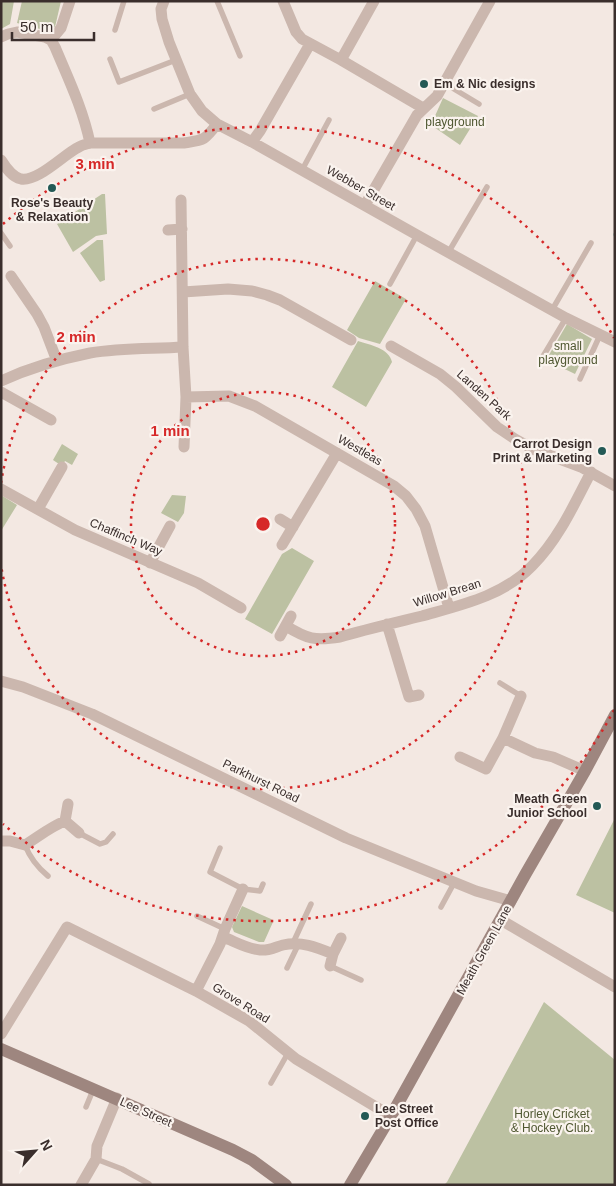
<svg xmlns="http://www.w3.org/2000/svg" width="616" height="1186" font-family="Helvetica,sans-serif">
  <rect width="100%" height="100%" fill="#f3e8e2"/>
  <path fill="#bcc1a2" d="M1,1H14L10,24L1,29Z
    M22,1H61L55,27L48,31L17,23Z
    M443,98L478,116L460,145L431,125Z
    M102,194H105L107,234L96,236L73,252L57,224Z
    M97,240H103L105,280L100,282L80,253Z
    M375,281L406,299L380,344L359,338L347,330Z
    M567,324L592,339L575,374L546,360Z
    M358,341C370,345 389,348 392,362L366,407L332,387Z
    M62,444L78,454L72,465L65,461L62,466L53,460Z
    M1,495L17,505L1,531Z
    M172,495L186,496L184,513L178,522L161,513Z
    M292,548L314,561L272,634L245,619L282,554Z
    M615,818V913L576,895Z
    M242,906L271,919L273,922L264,942H259L234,932L232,927Z
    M544,1002L615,1060V1185H444L447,1182Z"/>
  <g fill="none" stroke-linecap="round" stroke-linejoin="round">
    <path stroke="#82aeaa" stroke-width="3" d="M615,234V235"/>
    <path stroke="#cbb7ae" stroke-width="5.5" d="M217,1L240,56
      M115,30L124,1
      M110,59L119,82L176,60
      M444,83L479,104
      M154,109L190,94
      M302,170L329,120
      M1,233L10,246
      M448,253L487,187
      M390,284L417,235
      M552,310L591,243
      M542,358L566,318
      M580,379L600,335
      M500,683L521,696
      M79,833L100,844L106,842L113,834
      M25,845C30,858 37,867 48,876
      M220,848L210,872L243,889L260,891L263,884
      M441,907L454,883
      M197,916L225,929
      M293,943L311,904
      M330,966L361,980
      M287,968L299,943
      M271,1083L288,1053
      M86,1107L93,1090
      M96,1159L122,1169L149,1184"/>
    <path stroke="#cbb7ae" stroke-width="11" d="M164,1L161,9L162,19L169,42L190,94L202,111L217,124L252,142L417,235L566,318L615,342
      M283,1L296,32L302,39L341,60L423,108
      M1,37L8,34L17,32L45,37L51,40L55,47C68,78 83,109 90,143
      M51,40L61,28L70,1
      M341,60L374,1
      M252,142L260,131L310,44
      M1,160C6,168 12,177 21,179C38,182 64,154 79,147C82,145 87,144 90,143H184C204,140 204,141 217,124
      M181,200L183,347L186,397L184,447
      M365,205L417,115L437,96L490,1
      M168,230L182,229
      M11,276L37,314L44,327L57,361
      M183,292L228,289L252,291L267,295L280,300L351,340
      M391,346L440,374L456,387L497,427L515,439L533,449L581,467L615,486
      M1,381C29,368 60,359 90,353C121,348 153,349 183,347
      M1,392L51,420
      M186,397L229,396L255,406L394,486L406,496L416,509L425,526L449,608
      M1,489L75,530L198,583L241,608
      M38,509L62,467
      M280,519L293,527
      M282,545L337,453
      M150,563L170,526
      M387,624L409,697L419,695
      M286,626C307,639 315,641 340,637C367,629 394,623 422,616C461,605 503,596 532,566C558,540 574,505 591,472
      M280,636L291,616
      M1,681L23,687L92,714L346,838L476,891L511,901
      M503,738L535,753L553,757L585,771
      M460,757L486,769L503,738L521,696
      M65,821L68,804
      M1,841H10L25,845C38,837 50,827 65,821L79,833
      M501,920L615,987
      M223,937C234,941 247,949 260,950C269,951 275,947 283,945C301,941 316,947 333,954
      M330,966L333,954L341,938
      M196,991L220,944L225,929L243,889
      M1,1034L67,927L196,991L249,1021L296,1059L391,1116
      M81,1185L96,1159L97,1146L117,1098"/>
    <path stroke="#9e867f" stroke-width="12" d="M1,1049L233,1150L252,1160L286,1185
      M350,1185L391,1116L525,875L585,771L615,715"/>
  </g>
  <g fill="none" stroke="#d62828" stroke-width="2.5" stroke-dasharray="2.5 5">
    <circle cx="263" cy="524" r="132"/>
    <path d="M1 483A265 265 0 1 1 1 565"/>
    <path d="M614 710A397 397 0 0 1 3 824M3 224A397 397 0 0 1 614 338"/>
  </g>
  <g fill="#235955" stroke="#faf3ee" stroke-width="2">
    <circle cx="424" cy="84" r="5"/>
    <circle cx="52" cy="188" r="5"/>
    <circle cx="602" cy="451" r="5"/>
    <circle cx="597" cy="806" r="5"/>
    <circle cx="365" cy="1116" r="5"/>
  </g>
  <g text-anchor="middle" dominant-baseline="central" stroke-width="4.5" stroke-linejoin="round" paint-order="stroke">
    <g font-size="12" font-weight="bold" fill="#3a2e2c" stroke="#faf3ee" text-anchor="start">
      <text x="434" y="84">Em &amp; Nic designs</text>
      <text x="52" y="203" text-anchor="middle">Rose's Beauty<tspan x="52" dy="14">&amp; Relaxation</tspan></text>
      <text x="592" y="444" text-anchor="end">Carrot Design<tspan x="592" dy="14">Print &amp; Marketing</tspan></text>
      <text x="587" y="799" text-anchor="end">Meath Green<tspan x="587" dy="14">Junior School</tspan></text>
      <text x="375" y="1109">Lee Street<tspan x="375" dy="14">Post Office</tspan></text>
    </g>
    <g font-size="12" fill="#4f5731" stroke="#faf3ee">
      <text x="455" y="122">playground</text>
      <text x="568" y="346">small<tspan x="568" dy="14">playground</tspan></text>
      <text x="552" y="1114">Horley Cricket<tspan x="552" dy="14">&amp; Hockey Club.</tspan></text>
    </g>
    <g font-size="12" fill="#3a2e2c" stroke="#faf3ee">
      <text transform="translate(361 188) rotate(30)">Webber Street</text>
      <text transform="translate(484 395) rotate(42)">Landen Park</text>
      <text transform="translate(360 450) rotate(30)">Westleas</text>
      <text transform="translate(126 537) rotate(23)">Chaffinch Way</text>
      <text transform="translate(447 593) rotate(-17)">Willow Brean</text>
      <text transform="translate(261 781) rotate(26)">Parkhurst Road</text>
      <text transform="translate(484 950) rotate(-61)">Meath Green Lane</text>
      <text transform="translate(241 1003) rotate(32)">Grove Road</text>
      <text transform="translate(146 1112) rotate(24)">Lee Street</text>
    </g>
  </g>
  <circle cx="263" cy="524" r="8" fill="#d62828" stroke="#faf3ee" stroke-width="2.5"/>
  <g font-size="15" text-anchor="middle" font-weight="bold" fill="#d62828" stroke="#faf3ee" stroke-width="4.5" stroke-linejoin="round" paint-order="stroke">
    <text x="95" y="169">3 min</text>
    <text x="76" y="342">2 min</text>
    <text x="170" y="436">1 min</text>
  </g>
  <rect width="616" height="1186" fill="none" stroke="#3a2e2c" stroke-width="5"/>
  <g transform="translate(35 1151) rotate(63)" stroke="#faf3ee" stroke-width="4" paint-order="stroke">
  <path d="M0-4L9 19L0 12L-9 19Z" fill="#3a2e2c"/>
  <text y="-8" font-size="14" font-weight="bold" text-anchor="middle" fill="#3a2e2c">N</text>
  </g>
  <path d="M12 32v8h82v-8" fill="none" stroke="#3a2e2c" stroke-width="2.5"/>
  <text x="20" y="32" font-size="15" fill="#3a2e2c" stroke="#faf3ee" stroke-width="4" paint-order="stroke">50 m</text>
</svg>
